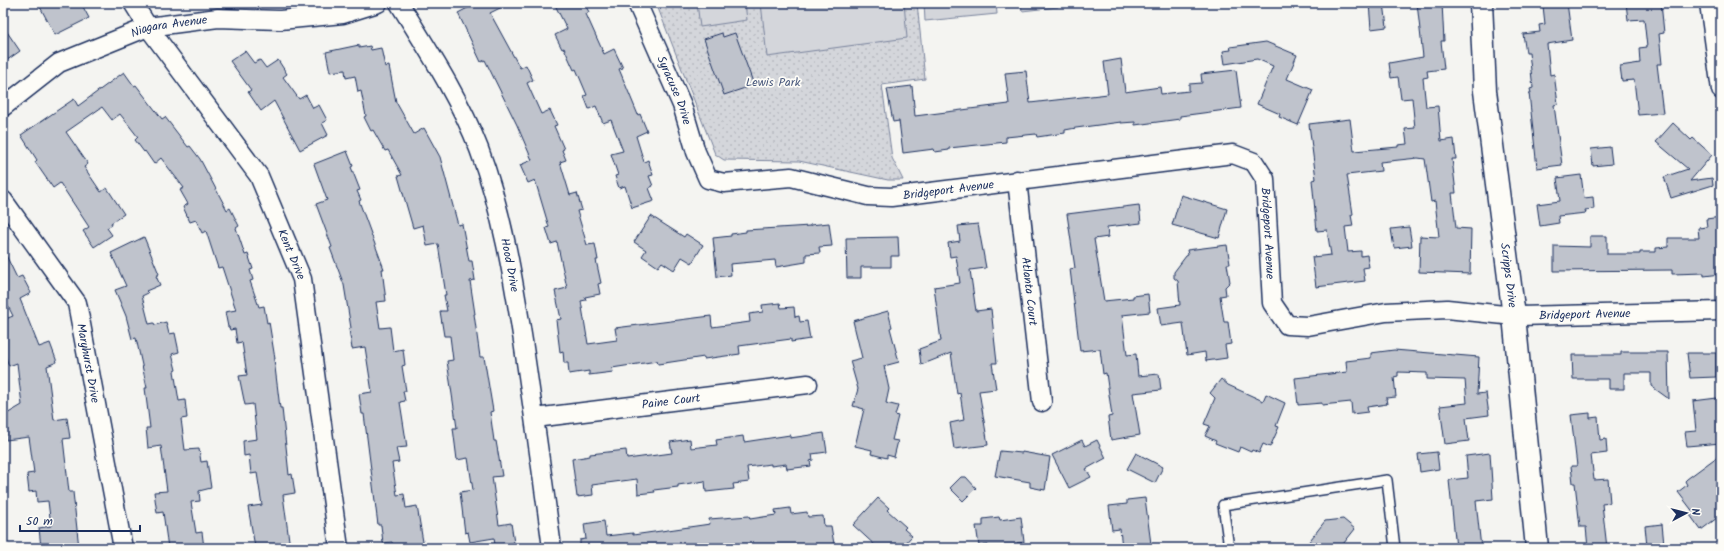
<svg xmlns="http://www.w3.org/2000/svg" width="1724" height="551" font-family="Kalam,sans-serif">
  <defs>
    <pattern id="grass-dots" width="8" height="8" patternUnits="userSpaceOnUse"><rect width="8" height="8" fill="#d4d6db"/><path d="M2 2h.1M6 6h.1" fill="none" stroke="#b5b8be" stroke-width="1.8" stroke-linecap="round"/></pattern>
  </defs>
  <rect width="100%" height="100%" fill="#f4f4f1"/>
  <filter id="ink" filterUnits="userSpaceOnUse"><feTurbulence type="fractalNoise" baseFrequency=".025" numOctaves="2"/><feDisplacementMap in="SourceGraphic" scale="8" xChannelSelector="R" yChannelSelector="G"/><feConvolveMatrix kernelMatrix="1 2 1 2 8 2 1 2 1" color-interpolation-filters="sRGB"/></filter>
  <g filter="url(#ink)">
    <path fill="url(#grass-dots)" stroke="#78829c" d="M656,3H917L925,79L882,85L892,158L903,180H888L799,161L724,160L715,154Z"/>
    <path fill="#d4d6db" stroke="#78829c" d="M697,3H745L747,20L700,27Z
      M761,3H904L907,38L767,57Z
      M924,3H996L997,14L925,21Z
      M1021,3H1058V7L1022,11Z"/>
    <path fill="#bfc3cc" stroke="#1b2f5e" d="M38,3H81L89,18L55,35Z
      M477,3H510L490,13L520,68L526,65L533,80L527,83L541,114L550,110L557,125L554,126L564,149L562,150L566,160L560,162L570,195L577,193L582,210L577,211L587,245L595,244L598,260H596L601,283L598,284L600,294L585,297L586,300L581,301L588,344L617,340L615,328L711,316L712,327L750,322L749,314L763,312L762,305L780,303L781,308L794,307L795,317L799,316L800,322L807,321L810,339L791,342V339L739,346L740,354L704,359V357L658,364L657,361L612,368L613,372L589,375V371L569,374L568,363H564L563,351L560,352L556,320L561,319L555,291L567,288L557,242L551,244L546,228L549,227L535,180L528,183L520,165L532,160L517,125L485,60L481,62L458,13Z
      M554,3H584L589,12L586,14L604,54L614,49L623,68L619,69L638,115L640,114L647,131L636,136L644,162L648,160L653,175L649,176L653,186L649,188L654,201L632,208L625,186L619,188L615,176L618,175L611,154L623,151L611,120L603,123L596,106L589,109L584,96L587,95L576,69L574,70L564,48L562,49L555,35L567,29Z
      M1369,3H1384L1387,27L1371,29Z
      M1417,3H1442L1444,41H1441L1444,69L1427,71L1428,77L1423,78L1426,107L1438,106L1441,141L1454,139L1456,159H1452L1456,193H1452L1456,228L1471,229L1470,274L1419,272L1420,236L1439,237L1435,201L1431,202L1425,159L1418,158L1380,162L1381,171L1347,175L1353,214L1351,215L1353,226L1345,227L1348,252L1361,251V256L1367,255L1369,267L1363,268L1365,281L1316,287L1312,257L1331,255L1327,230L1317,231L1312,180L1316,179L1309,124L1350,119L1354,151L1398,147V145L1407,144L1405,129L1415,128L1412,98L1401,99L1398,77L1391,78L1389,63L1423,57Z
      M1567,3L1572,40L1547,44L1550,75L1554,74L1558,104L1554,105L1562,165L1537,168L1529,93H1531L1530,89L1533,88L1529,53H1526L1523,34L1540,32L1539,25L1545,24L1543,6Z
      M1626,3H1661L1664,33L1659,34L1662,64H1657L1663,113L1638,115L1634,80L1622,81L1620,66L1640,63L1639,48L1647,47L1644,19L1628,20Z
      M3,26L20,51L3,63Z
      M722,33L723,37L735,33L754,85L724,95L704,39Z
      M1266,42L1297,55L1287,79L1313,90L1298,125L1279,117L1280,114L1257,104L1273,66L1257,59L1225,64L1223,51L1231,50L1230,47Z
      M359,45V48L370,46L371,50L381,48L385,67L389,66L396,102L414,134L424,128L440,157L458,225L462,224L469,261H472L475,280L470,281L475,314H474L480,357H484L493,411L490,412L494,441H496L502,476L492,477L499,525L511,523L514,543L495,545L494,538L470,542L468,532L465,533L460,492L473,490L468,458L457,460L453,428H457L447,361L453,360L450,336H444L440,311H447L444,295H446L438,244L427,246L423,225L413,228L398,176L402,175L388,150L385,151L373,130L371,131L364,117L366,116L361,91L358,92L355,76L346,78L345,70L330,72L326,52Z
      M245,51L254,63L260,60L266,68L278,60L287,74L283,77L299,99L306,95L313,108L319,105L327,120L322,123L328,135L300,150L274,101L261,111L248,92L251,90L230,61Z
      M1121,59L1125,92L1160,87L1161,94L1189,91V84L1202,83L1201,74L1236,70L1241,108L1180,116V119L1135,125V122L1121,123V122L1076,128L1065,130V133L1037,137L1036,134L1006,137V142L949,148V150L935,152L934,149L903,153L899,121L893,122L887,89L912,86L915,116L1009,104L1005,73L1026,71L1030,103L1108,94L1104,62Z
      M124,72L134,86L136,85L162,119L165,117L188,147L190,146L200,159L227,210L230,208L239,226L236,228L245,255L248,254L253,269L250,270L253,280L250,281L259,307L264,306L267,323L269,322L275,359H274L280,408H282L289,475L292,474L295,493L283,495L290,548H258V546L255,547L248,507L262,505L257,473L251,474L249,455L244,456L243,441L257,439L253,404L245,405L239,376L247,375L242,342L237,343L235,329L230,330L229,327H228L225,312L236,310L222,267L218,268L206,231L202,233L196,220L190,222L183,207L188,204L180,190L184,188L161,158L154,164L145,151L144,152L135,140L138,137L120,114L112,120L102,107L66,132L88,164L84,167L101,192L107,188L124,214L111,223L112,225L107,228L112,235L94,247L83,231L89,227L60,183L53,188L35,162L37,160L21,135L74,99L78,106Z
      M1673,123L1691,140L1693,138L1712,155L1690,181L1712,178L1713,185L1671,198L1664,177L1688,169L1656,142Z
      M1610,147L1612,164L1593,166L1591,149Z
      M347,151L353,166L351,167L360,190L357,191L361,200L359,201L384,269H382L386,301L376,302L380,328L390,327L393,351L403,349L405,365L402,366L406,391H403L405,401L400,402L407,447L396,448L399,462L392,463L397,495L404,494L406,508L417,506L424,548H393L392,542L383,543L381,525H378L364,414H362L359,394L372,392L365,347L352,349L349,329L351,328L344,285L330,248L332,247L316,204L327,200L314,164Z
      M1581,175L1584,198L1593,197L1594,209L1585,210L1586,213L1558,216L1559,223L1540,226L1537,204L1560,201L1557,178Z
      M1181,195L1227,209L1219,238L1172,225Z
      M1139,205L1141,223L1107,227L1108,237L1094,239L1104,301L1133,298V296L1148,294L1150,312L1122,315L1127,355L1136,354L1138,376L1159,374L1161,390L1133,393L1140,435L1111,440L1108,417L1112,416L1106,373L1103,374L1100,349L1080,351L1070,269L1075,268L1067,214Z
      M651,216L684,237L686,234L703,245L692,263L682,257L674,270L662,262L658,267L642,256L646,250L634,242Z
      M1721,217V274L1704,276V273L1672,274V270L1554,271V246L1590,247V236H1607V254H1640V252H1656V248L1668,247V238H1699L1698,228L1707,227L1706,219Z
      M829,223L832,246L819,247L820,253L806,254V262L776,267L775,260L730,264L731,275L717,277L713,238L731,236V234L746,232V230L810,226V225Z
      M978,224L986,268L970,270L976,311L991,309L997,363H992L996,389L979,391L988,445L954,449L950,423L964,420L960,393L957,394L951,353L921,365L919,349L941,341L934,287L960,283L956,256L950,257L948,243L960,241L958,226Z
      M1409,227L1412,246L1394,248L1391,229Z
      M144,237L159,274L156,276L160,285L146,291L148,293L142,296L149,324L154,323L155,325L166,322L169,334L175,333L179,352L172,354L176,370L174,371L179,401L185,400L187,418L181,419L185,450L199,449L201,462L207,461L211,488L199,491L200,501L191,502L196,533L202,532L204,548H168L163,512L157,513L154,492L167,491L161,446L148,448L146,428H150L145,388H147L136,338L132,339L126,316L115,290L126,286L111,253Z
      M898,237L899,256H891V267H861V278H847L846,238Z
      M1227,245L1230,264H1227L1230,282L1225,287L1226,295L1220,296L1224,322H1228L1231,344L1225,345L1227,358L1206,361L1205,352L1187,355L1183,323L1161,326L1158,308L1180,305L1178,281L1174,278V272L1186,256L1188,255L1187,250Z
      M3,249L17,278L22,276L31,293L20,299L39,347L50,343L57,362L47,366L54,420L67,418L70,438L63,439L69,492H73L79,548H41L39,528L51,526L48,501L37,502L36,491L29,492L27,474L34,473L29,437L6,440L5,415L22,405L17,363L9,366L3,350V320L13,316L3,296Z
      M888,311L892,327L890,328L899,362L884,366L889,389L886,403L898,406L895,415L898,416L892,440L898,441L894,457L887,455V458L871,454L872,450L855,446L864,409L853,406L858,389L850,361L862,358L853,321Z
      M1394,350L1479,357L1477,394L1486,393L1489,415L1466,418L1469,441L1445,444L1440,406L1467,403L1465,380L1427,379V373L1398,372V376L1394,377L1396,397L1386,398L1387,404L1367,407L1368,412L1352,414L1351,402L1322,405V403L1298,405L1295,378L1347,372L1346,361L1371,358V353Z
      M1621,352H1668L1669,399L1651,386V373H1624V389H1609V379H1573L1572,355H1621Z
      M1687,353H1716V377L1690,378Z
      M1221,379L1228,385L1263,401L1266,394L1285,403L1276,426L1279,427L1270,447L1263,444L1259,453L1252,450L1251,452L1240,447L1238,452L1215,443L1216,441L1205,436L1210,426L1204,424L1215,398L1210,393Z
      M1717,398L1721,443L1687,446L1685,432L1696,431L1693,401Z
      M1590,413V418L1598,417L1600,440L1606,439L1607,453L1591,455L1594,480L1608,479L1610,503L1602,504L1607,548H1588L1586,527H1580L1575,483H1573L1571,466H1577L1571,415Z
      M824,433L827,452L812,454L813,460L810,461L811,466L787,469L786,464L771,466V464L747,467L749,482L733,484L734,489L706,492L705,481L678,485V487L654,490L655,492L638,494L637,479L592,485L593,495L577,497L572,459L590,456V454L626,450L627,459L672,453L670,442L690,439L691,448L717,445L716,440L743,436L744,442L790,435V438Z
      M1082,440L1085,446L1097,440L1106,458L1086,469L1091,477L1069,488L1052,455Z
      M1000,451L1022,453V452L1050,457L1045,490L1030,487V482L995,476Z
      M1437,452L1439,469L1420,472L1418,454Z
      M1136,453L1163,467L1155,483L1127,469Z
      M1490,453L1493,499L1476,501L1481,548H1456L1449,480L1468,478L1466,456Z
      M1721,454V515L1701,530L1690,515L1694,513L1678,492L1687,485L1685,481L1687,479Z
      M961,477H966L976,488L963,501L950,488Z
      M878,498L889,508L887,510L906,527L904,529L912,536L901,548H878L853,525Z
      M1145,498L1151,544L1122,548L1120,529L1112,530L1109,506L1127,504V500Z
      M790,508L791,514L807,512L808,517L823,516L824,526H831L834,544L808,548H580V540L586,539L584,524L604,521L606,536L633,533V535L710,524L709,519L749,516L750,519L776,515L775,510Z
      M999,517L1000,520L1021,517L1024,542L1017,543L1018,548H988V545L979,546L976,526H983V519Z
      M1343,519L1355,529L1340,548H1304L1325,521Z
      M1662,524L1664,545L1647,547L1645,526Z"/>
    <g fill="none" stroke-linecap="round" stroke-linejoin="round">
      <g stroke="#1b2f5e" stroke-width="12">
        <path id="service" d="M1229,548L1223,505L1387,480L1395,548"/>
      </g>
      <g stroke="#1b2f5e" stroke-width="21">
        <g id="minor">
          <path id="s1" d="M133,3L148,27L259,176L302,279L339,548"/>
          <path id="s2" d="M399,3C428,50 459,97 479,149C502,210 513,277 523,341C533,410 543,479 552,548"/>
          <path id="s3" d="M637,3L682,105L696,152L708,179L724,183L791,177L868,196L891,197L1233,154L1254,162L1265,179L1272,303L1287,325L1308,326L1386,312L1447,309L1514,316L1721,311"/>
          <path d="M1709,3L1721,90"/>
          <path id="s4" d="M3,107L59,63L148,27L218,18L280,20L343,14L378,3"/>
          <path id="s5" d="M1017,180L1042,402"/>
          <path id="s6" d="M3,200L77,303L123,548"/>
          <path id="s7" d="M535,418L808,384"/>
        </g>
      </g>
      <g stroke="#1b2f5e" stroke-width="25">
        <g id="tertiary">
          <path id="s8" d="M1481,3L1485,91L1514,316L1537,548"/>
        </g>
      </g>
      <use href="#service" stroke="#fdfcf7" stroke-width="9"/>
      <use href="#minor" stroke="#fdfcf7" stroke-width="18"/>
      <use href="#tertiary" stroke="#fdfcf7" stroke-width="22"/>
    </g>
  </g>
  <g text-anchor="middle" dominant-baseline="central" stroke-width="3.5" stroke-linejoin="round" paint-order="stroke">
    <g font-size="12" fill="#1b2f5e" stroke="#fdfcf7">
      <text stroke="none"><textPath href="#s4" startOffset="188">Niagara Avenue</textPath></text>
      <text stroke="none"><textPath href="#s3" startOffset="95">Syracuse Drive</textPath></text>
      <text stroke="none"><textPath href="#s3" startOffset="434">Bridgeport Avenue</textPath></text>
      <text stroke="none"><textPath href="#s3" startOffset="818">Bridgeport Avenue</textPath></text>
      <text stroke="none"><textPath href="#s1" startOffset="299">Kent Drive</textPath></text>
      <text stroke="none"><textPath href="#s2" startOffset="287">Hood Drive</textPath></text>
      <text stroke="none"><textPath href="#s8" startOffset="274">Scripps Drive</textPath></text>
      <text stroke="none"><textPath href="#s5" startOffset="112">Atlanta Court</textPath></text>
      <text stroke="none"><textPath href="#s3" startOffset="1214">Bridgeport Avenue</textPath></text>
      <text stroke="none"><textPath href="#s6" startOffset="188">Maryhurst Drive</textPath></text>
      <text stroke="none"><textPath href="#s7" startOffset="137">Paine Court</textPath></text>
    </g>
    <g font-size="12" fill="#49597d" stroke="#fdfcf7">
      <text x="773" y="82">Lewis Park</text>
    </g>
  </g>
  <rect width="1724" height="551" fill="none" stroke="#fdfcf7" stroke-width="16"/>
  <rect x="8" y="8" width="1708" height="535" fill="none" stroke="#1b2f5e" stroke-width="1.5" filter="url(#ink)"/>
  <g transform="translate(1686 513) rotate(83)" stroke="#fdfcf7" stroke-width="3" paint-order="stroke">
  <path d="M0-3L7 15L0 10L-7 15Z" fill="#1b2f5e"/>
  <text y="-6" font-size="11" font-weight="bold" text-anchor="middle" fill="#1b2f5e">N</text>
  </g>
  <path d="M20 525v6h120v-6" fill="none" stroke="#1b2f5e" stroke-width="2"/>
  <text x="26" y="525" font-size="12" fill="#1b2f5e" stroke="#fdfcf7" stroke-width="3" paint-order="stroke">50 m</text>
</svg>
